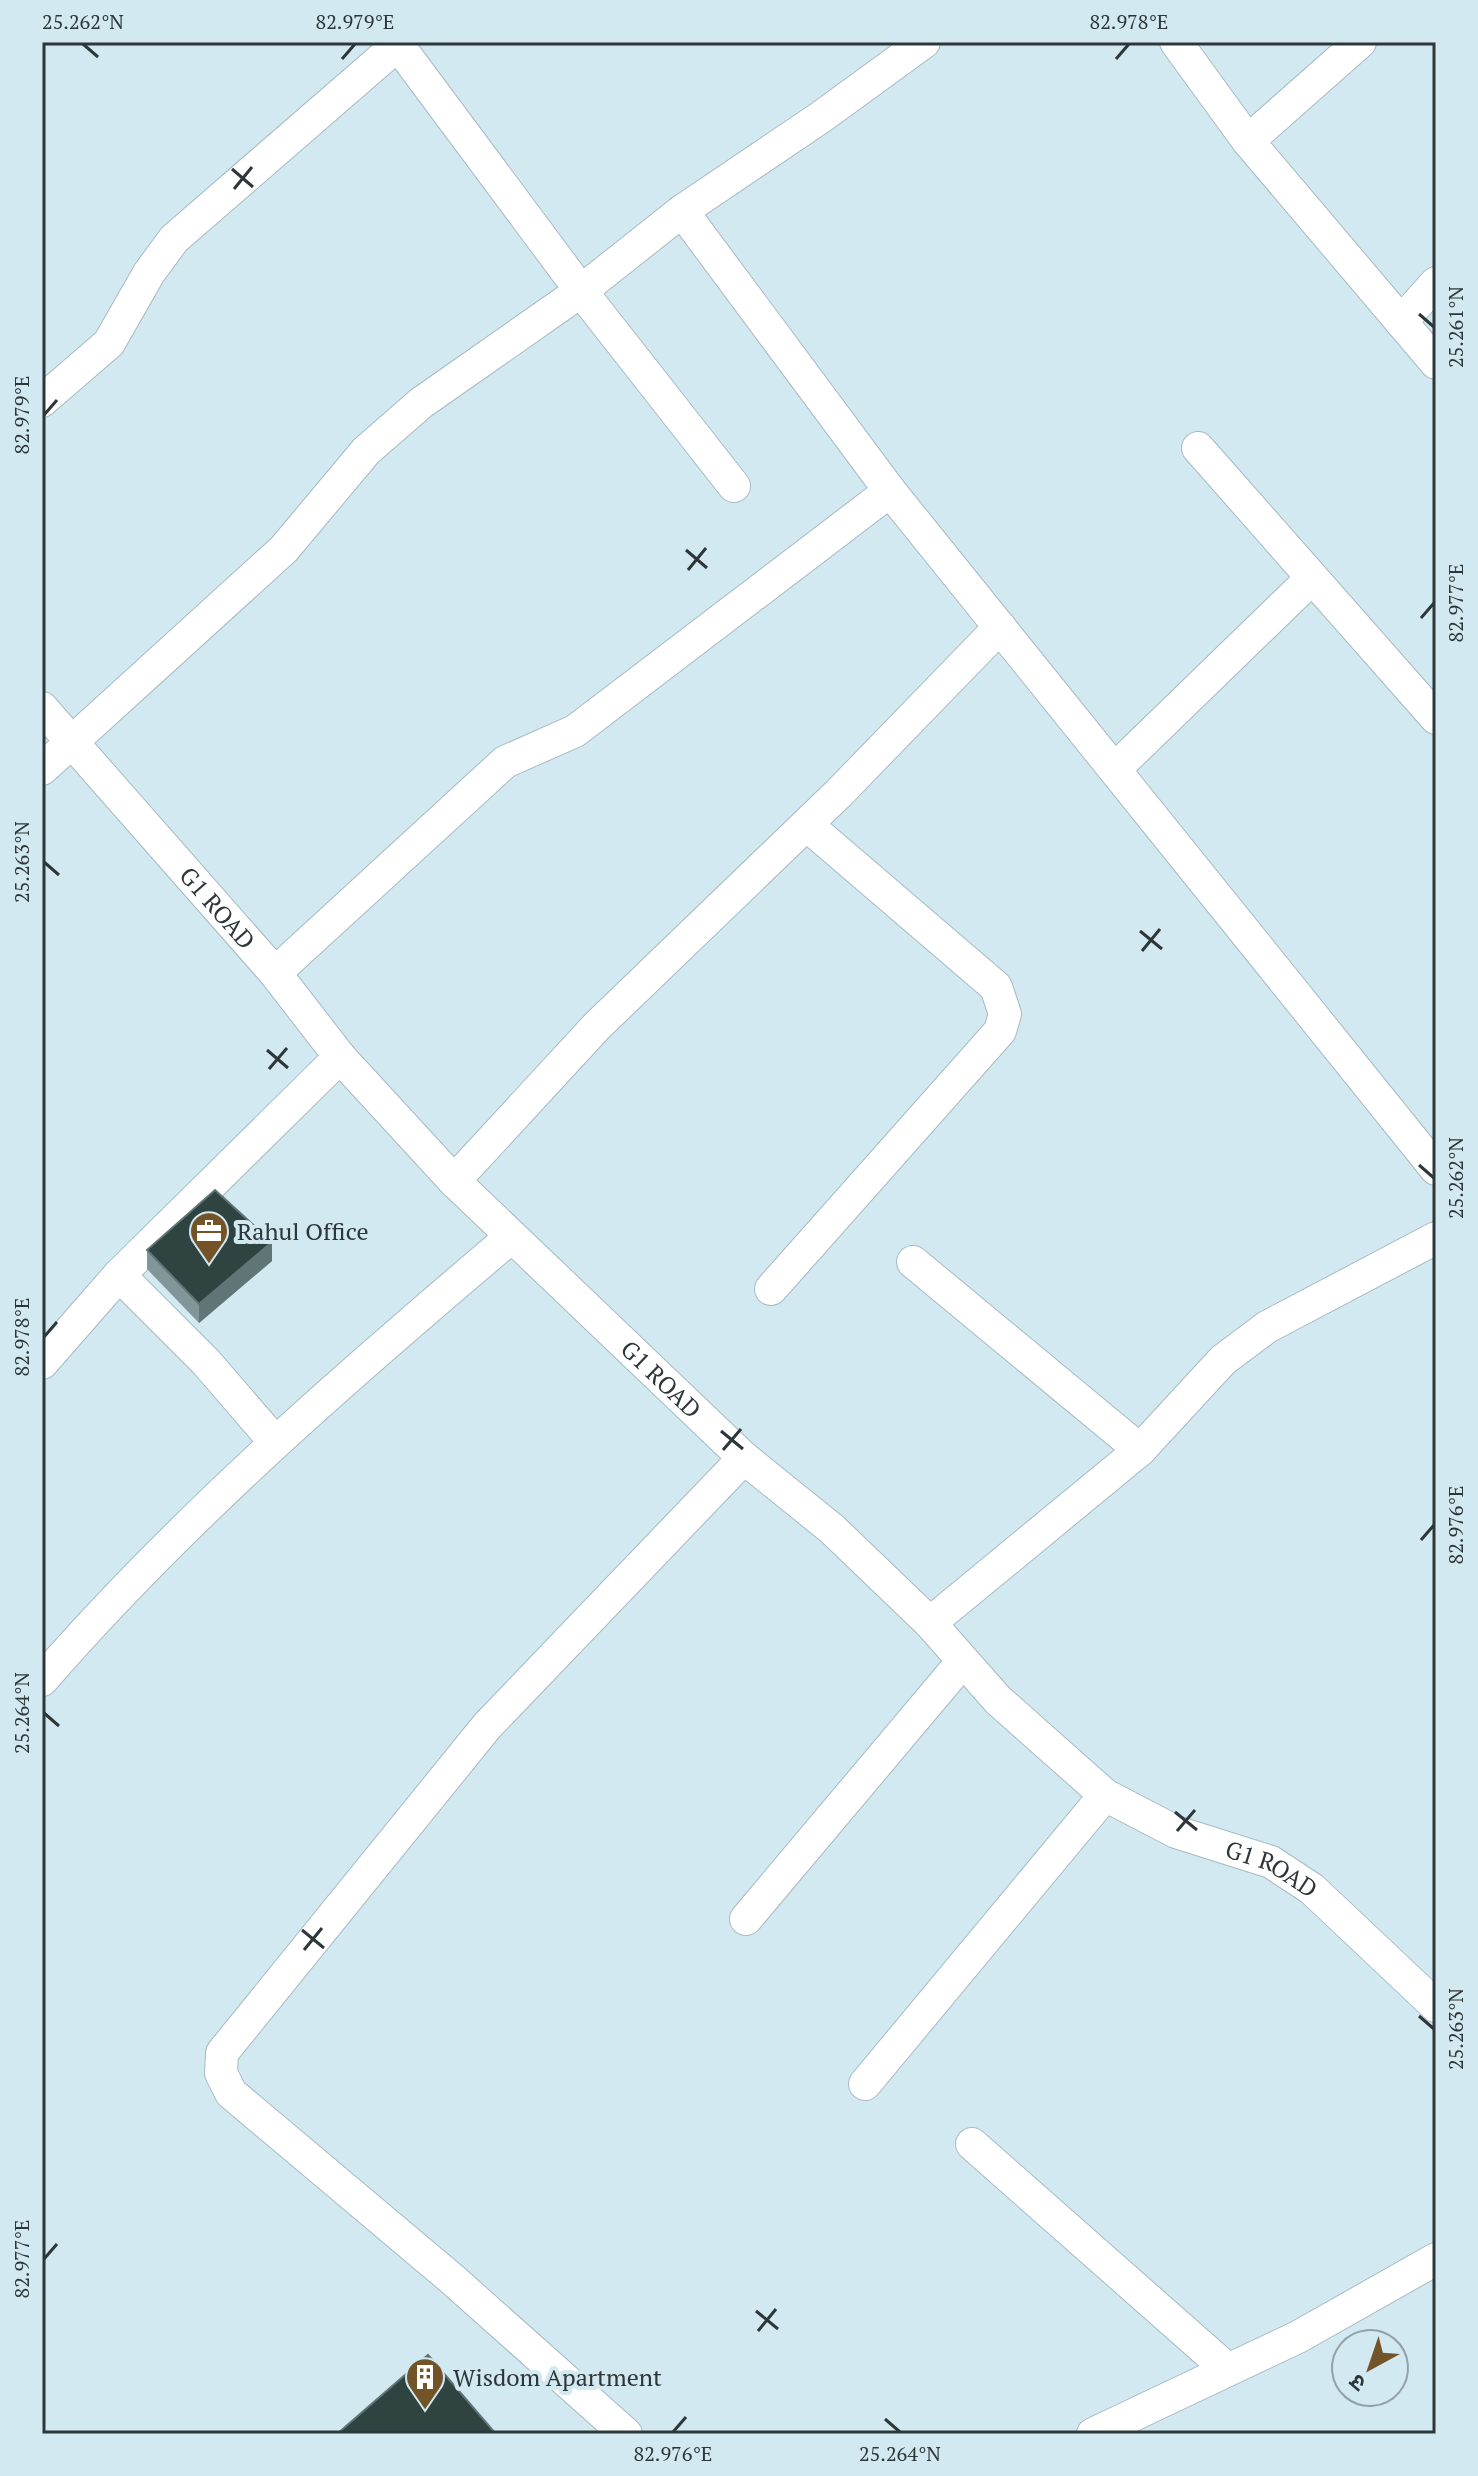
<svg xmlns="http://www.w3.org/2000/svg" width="1478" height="2476" font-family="'PT Serif','Noto Sans Devanagari',serif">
  <rect width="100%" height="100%" fill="#d3e9f1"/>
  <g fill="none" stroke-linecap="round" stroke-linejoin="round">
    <g stroke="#a5bac1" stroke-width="34">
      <g id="minor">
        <path d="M1176,42L1248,141L1436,363"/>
        <path d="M398,45L581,291L734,486"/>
        <path d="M1248,141L1360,42"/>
        <path d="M682,211L890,491L1436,1169"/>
        <path d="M1401,322L1436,283"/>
        <path d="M42,401L109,343L149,273L174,239L401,42"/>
        <path d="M1198,448L1436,718"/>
        <path id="s1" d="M42,708L275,973L340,1057L454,1181L744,1458L832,1529L930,1623L998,1700L1105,1795L1176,1832L1271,1862L1312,1889L1436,2006"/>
        <path d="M1116,768L1312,578"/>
        <path d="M42,769L284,549L366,451L421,403L581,291L682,211L821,117L924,42"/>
        <path d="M275,973L505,762L575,731L890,491"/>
        <path d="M454,1181L597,1026L839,793L1000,627"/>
        <path d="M913,1262L1140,1450"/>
        <path d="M119,1275L206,1362L275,1442"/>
        <path d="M771,1289L1000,1031L1005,1014L996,987L807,825"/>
        <path d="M42,1363L119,1275L340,1057"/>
        <path d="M930,1623L1140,1450L1223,1360L1267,1327L1436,1238"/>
        <path d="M42,1680C183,1518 347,1376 510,1238"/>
        <path d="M746,1919L963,1661"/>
        <path d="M865,2084L1105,1795"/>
        <path d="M972,2144L1227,2369"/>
        <path d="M626,2434L452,2279L231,2093L221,2073L222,2053L487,1726L744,1458"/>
        <path d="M1093,2434L1298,2337L1436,2259"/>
      </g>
    </g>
    <use href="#minor" stroke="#fff" stroke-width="32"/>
  </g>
  <path fill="#819699" d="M147,1250L272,1261L199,1323L147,1269Z"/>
  <path fill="#607576" d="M272,1242V1261L199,1323V1304Z"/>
  <path fill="#2f4341" stroke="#607576" stroke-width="2" d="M215,1190L272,1242L199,1304L147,1250Z
    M428,2355L496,2434H337Z"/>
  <path fill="none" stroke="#2d3639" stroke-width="3" d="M83,44L98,57M342,59L355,44M1116,59L1129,44M232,169L253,187M234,189L252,167M1419,314L1434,327M44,415L57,400M686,550L707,568M688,570L706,548M1421,618L1434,603M44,862L59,875M1140,931L1162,949M1142,951L1160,929M267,1050L288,1068M269,1069L287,1048M1419,1165L1434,1178M44,1337L57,1322M721,1431L743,1449M723,1450L741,1429M1421,1540L1434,1525M44,1713L59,1726M1175,1812L1197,1830M1177,1831L1195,1810M302,1930L324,1948M304,1950L322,1928M1419,2016L1434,2029M44,2259L57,2244M756,2311L778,2329M758,2331L776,2309M885,2419L900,2432M673,2432L686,2417"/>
  <defs>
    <g id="office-pin" transform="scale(2)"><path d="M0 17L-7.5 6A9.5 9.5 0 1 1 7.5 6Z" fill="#735429" stroke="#d3e9f1"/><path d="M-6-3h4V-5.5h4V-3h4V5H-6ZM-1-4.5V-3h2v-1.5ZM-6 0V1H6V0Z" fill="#fff"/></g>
    <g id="building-pin" transform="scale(2)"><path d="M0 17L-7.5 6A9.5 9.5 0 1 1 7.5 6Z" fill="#735429" stroke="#d3e9f1"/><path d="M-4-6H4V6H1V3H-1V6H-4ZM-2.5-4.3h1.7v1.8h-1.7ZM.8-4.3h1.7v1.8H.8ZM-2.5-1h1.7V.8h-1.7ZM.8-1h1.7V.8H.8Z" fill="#fff"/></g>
  </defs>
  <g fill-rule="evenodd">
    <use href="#office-pin" x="209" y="1231"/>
    <use href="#building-pin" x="425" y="2377"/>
  </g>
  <g text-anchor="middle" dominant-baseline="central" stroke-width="8" stroke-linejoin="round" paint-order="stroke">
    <g font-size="24" fill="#2d3639" stroke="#d3e9f1">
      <text stroke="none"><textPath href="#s1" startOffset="266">G1 ROAD</textPath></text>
      <text stroke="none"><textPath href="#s1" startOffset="914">G1 ROAD</textPath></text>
      <text stroke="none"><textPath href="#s1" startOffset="1706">G1 ROAD</textPath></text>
    </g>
    <g font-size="24" fill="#2d3639" stroke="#d3e9f1" text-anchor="start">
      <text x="237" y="1231">Rahul Office</text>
      <text x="453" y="2377">Wisdom Apartment</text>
    </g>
  </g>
  <rect width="1478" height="2476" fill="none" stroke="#d3e9f1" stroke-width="88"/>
  <g transform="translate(1370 2368) rotate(220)"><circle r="38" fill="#d3e9f1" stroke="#91a1a7" stroke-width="2"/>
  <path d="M0-6L14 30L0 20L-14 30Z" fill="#735429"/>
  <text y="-12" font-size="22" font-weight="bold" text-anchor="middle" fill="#2d3639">उ</text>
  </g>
  <rect x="44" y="44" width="1390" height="2388" fill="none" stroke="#2d3639" stroke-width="3"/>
  <g font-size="20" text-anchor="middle" fill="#2d3639">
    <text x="83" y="29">25.262°N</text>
    <text x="355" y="29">82.979°E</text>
    <text x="1129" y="29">82.978°E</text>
    <text transform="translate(1456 327) rotate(-90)" y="7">25.261°N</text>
    <text transform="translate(22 415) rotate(-90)" y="7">82.979°E</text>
    <text transform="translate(1456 603) rotate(-90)" y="7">82.977°E</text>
    <text transform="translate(22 862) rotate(-90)" y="7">25.263°N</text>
    <text transform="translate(1456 1178) rotate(-90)" y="7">25.262°N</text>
    <text transform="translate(22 1337) rotate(-90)" y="7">82.978°E</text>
    <text transform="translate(1456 1525) rotate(-90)" y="7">82.976°E</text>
    <text transform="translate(22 1713) rotate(-90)" y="7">25.264°N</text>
    <text transform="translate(1456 2029) rotate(-90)" y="7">25.263°N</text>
    <text transform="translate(22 2259) rotate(-90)" y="7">82.977°E</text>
    <text x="673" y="2461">82.976°E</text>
    <text x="900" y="2461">25.264°N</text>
  </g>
</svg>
